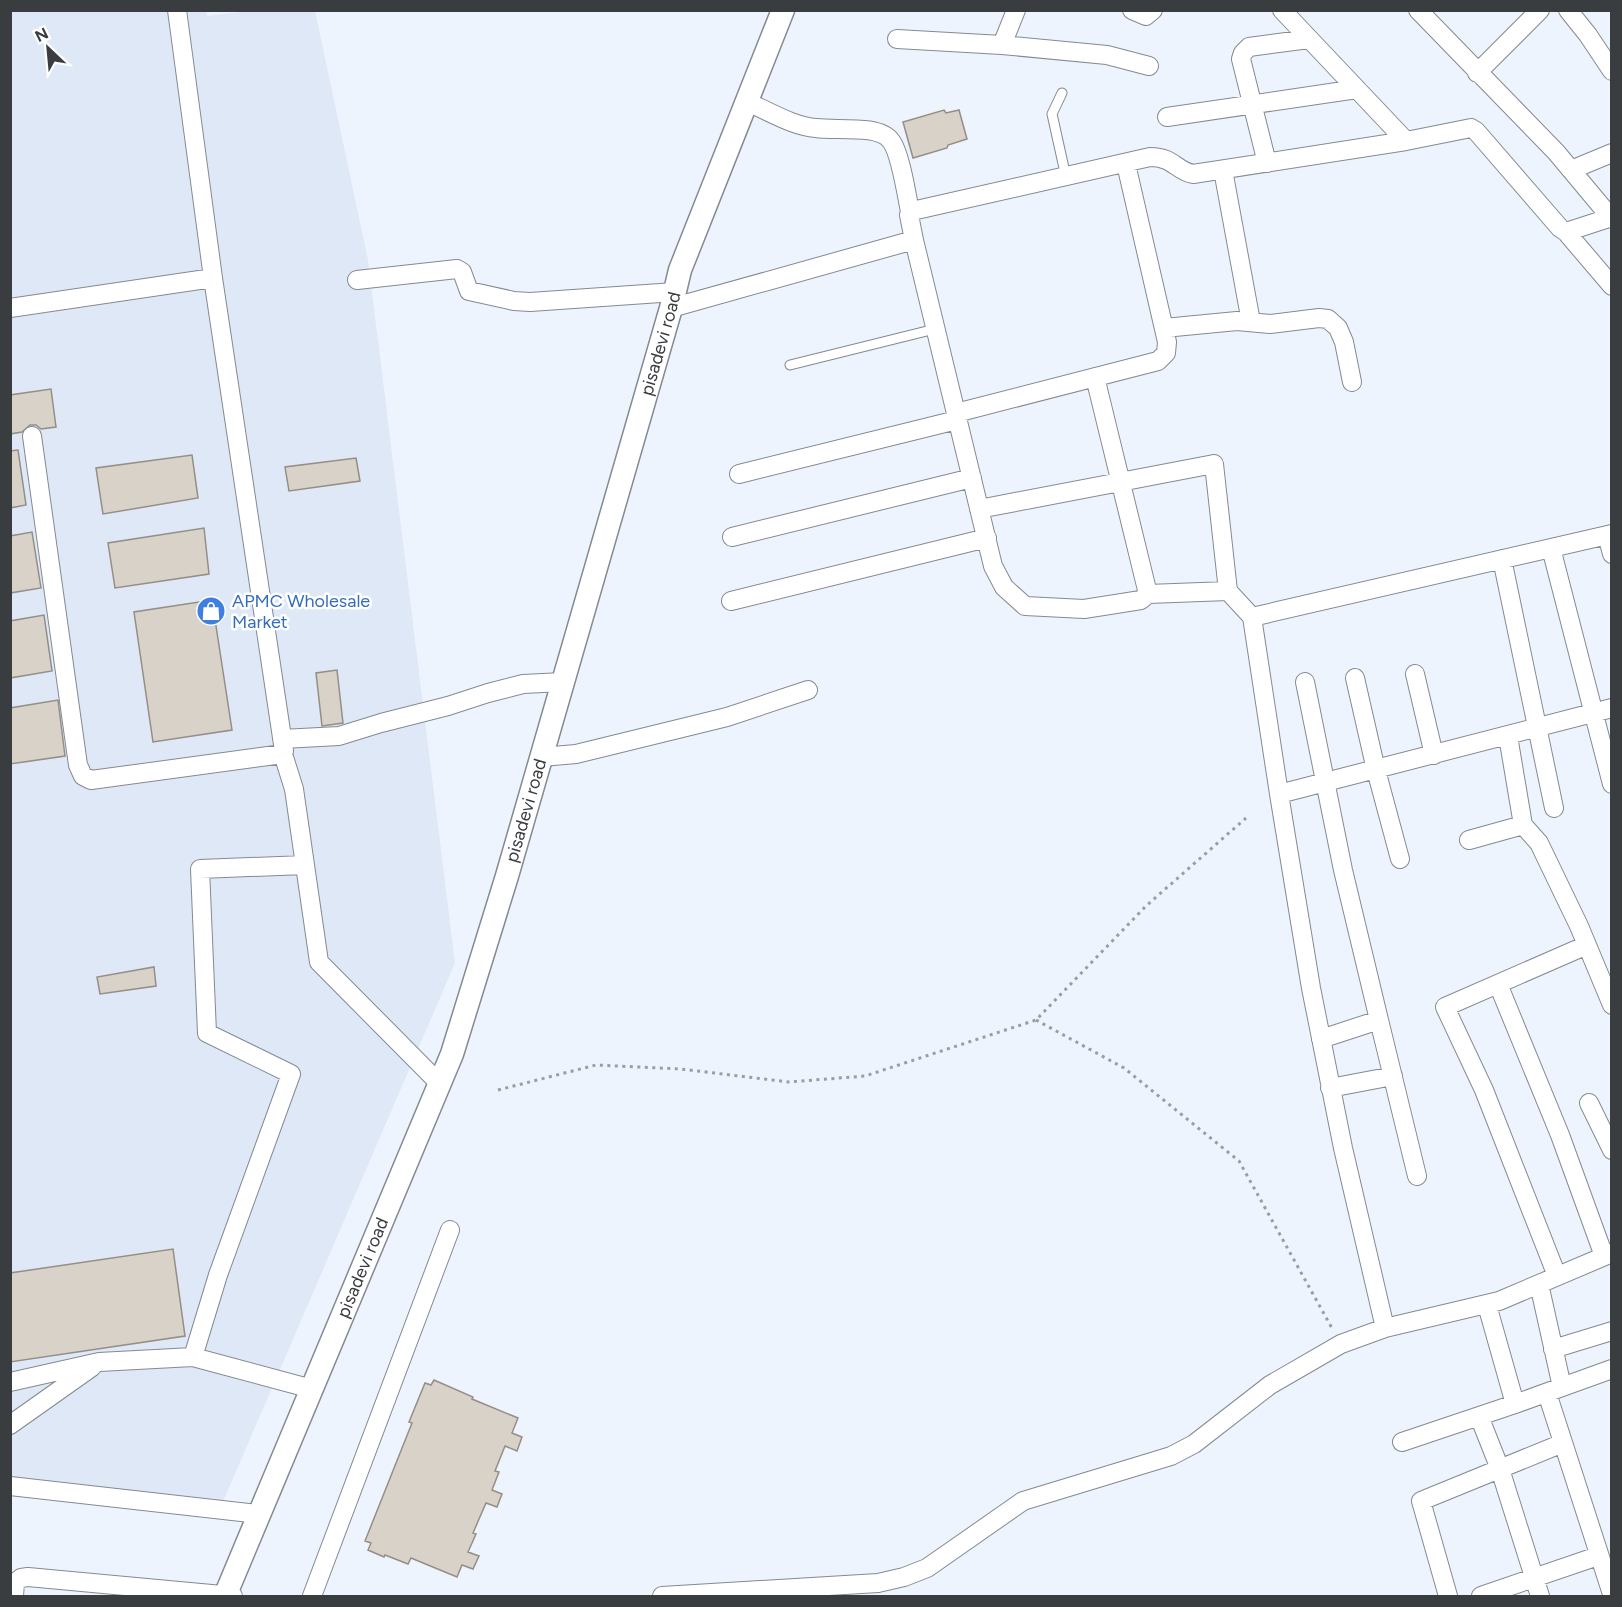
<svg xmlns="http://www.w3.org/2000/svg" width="1622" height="1607" font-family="Figtree,sans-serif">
  <rect width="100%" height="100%" fill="#edf4fd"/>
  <path fill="#dee8f7" d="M206,10L207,16L256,10L315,11L368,260L455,963L219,1511L11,1494L10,11Z"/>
  <path fill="#d8d2c9" stroke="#948e86" stroke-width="1.5" d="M944,110L946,113L959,110L967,139L948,145L947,148L913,158L903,122Z
    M51,389L56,427L41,429L36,425H30L22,432L10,434V395Z
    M18,450L26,505L10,508V451Z
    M192,455L198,498L103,514L96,468Z
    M356,458L360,481L289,491L285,467Z
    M204,528L209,574L115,588L108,543Z
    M32,532L41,588L10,593V536Z
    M212,600L232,730L153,742L134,612Z
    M44,615L52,671L10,678V621Z
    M337,670L343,723L322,726L316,673Z
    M58,700L65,756L10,764V708Z
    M154,967L156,986L100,994L97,977Z
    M173,1249L185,1336L10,1362V1273Z
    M434,1380L473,1397L472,1399L518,1418L512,1433L522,1437L517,1451L505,1446L495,1471L499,1472L492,1490L502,1494L497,1507L486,1503L473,1533L476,1534L468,1552L479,1556L473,1569L462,1565L457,1577L411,1558L408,1564L385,1555L384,1557L368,1550L371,1543L365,1541L412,1423L409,1422L425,1383L431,1385Z"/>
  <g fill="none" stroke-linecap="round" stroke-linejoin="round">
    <g stroke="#848a92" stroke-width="11">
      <path id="service" d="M1062,93L1052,114L1066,177
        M790,365L935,329"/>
    </g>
    <g stroke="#848a92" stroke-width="20">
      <path id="minor" d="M1132,10L1146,16L1153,10
        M1282,10L1406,141
        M1418,10L1556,152L1612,219
        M1568,10L1588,35L1612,71
        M897,39L1002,45L1107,55L1149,66
        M1002,45L1016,10
        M1477,73L1540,10
        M747,102C769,111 792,126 816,128C836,131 879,124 891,141C900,152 907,196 910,212
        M1167,117L1357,89
        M1267,163L1241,59L1243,53L1249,47L1309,39
        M1223,170L1251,322
        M1571,170L1612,153
        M1566,232L1612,286
        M914,240L993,566L1004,587L1025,606L1084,609L1141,600L1148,594L1228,591L1214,464L979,509
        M357,280L457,269L462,272L469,291L514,301L530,302L675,292
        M10,308L213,278
        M671,308L914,240L909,215L912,211L1150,157C1174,157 1176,171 1193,174L1406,141L1471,128L1476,131L1560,228L1566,232L1612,217
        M1164,328L1237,321L1270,324L1319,318L1328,319L1338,328L1344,342L1352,382
        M1095,377L1148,594
        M956,413L1158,361L1166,353L1167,342L1126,164
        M32,436L78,765L83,776L91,780L283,754L284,751L213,278L177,10
        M739,474L957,420
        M1607,535L1612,554
        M732,537L972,478
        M1551,548L1612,784
        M1502,559L1554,808
        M1228,591L1252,617L1279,794L1311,988L1343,1148L1385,1328
        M731,601L987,538
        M1252,617L1612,534
        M1415,674L1434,755
        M1355,678L1376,770L1400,859
        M1305,682L1343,870L1379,1020L1321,1039
        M1508,736L1523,825L1539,843L1579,926L1612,1005
        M282,739L339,736L381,723L448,706L488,693L523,684L563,682
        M283,754L294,789L319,962L440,1084
        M542,757L576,754L727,717L808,690
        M1279,794L1612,708
        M1469,840L1523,825
        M1498,984L1560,1135L1604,1256
        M1379,1020L1417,1176
        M1330,1088L1393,1076
        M1589,1103L1612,1150
        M1557,1276L1484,1090L1445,1007L1587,945
        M1553,1349L1612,1331
        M193,1357L218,1275L291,1074L207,1033L200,869L305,865
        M10,1382L99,1362L193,1357L312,1389
        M1562,1387L1612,1369
        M1547,1393L1612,1594
        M1515,1404L1562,1387L1539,1284
        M1479,1416L1500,1469L1540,1596
        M10,1425L92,1367
        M1402,1442L1515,1404L1487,1305
        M10,1486L258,1514
        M14,1596L15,1583L21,1578L28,1577L233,1596
        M312,1596L450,1230
        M662,1596L878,1583L904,1577L927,1568L1023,1501L1171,1456L1194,1444L1270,1385L1341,1344L1385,1328L1499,1301L1612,1253
        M1448,1596L1421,1501L1563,1443
        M1481,1596L1598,1556"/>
    </g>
    <g stroke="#848a92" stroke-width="25">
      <g id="tertiary">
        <path id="s1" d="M225,1596L452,1054L507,876L671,308L680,270L783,10"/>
      </g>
    </g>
    <path stroke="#999ea4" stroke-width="3" stroke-dasharray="3 4.5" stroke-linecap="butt" d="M1036,1020L1124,1068L1239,1161L1333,1330
      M498,1090L596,1065L681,1069L789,1082L865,1076L1036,1020L1146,906L1246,818"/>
    <use href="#service" stroke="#fff" stroke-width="9"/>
    <use href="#minor" stroke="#fff" stroke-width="18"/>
    <use href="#tertiary" stroke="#fff" stroke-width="22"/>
  </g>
  <defs>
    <g id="shop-disc" transform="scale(1.5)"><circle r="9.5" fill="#3f7fe0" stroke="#fff"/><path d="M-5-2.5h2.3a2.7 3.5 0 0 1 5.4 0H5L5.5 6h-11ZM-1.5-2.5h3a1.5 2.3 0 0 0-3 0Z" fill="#fff"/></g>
  </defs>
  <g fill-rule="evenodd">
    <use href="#shop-disc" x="211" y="611"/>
  </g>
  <g text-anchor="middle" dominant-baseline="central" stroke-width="5" stroke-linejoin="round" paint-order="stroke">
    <g font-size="18" fill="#3a3d40" stroke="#fff">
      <text stroke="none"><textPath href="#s1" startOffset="1328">pisadevi road</textPath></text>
      <text stroke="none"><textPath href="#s1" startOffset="842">pisadevi road</textPath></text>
      <text stroke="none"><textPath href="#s1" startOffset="356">pisadevi road</textPath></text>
    </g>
    <g font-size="18" fill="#366cbe" stroke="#fff" text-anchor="start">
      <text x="232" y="601">APMC Wholesale<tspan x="232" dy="21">Market</tspan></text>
    </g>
  </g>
  <rect width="1622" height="1607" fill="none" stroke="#3a3d40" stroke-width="24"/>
  <g transform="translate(48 48) rotate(334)" stroke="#ffffff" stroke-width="4.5" paint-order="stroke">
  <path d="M0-4.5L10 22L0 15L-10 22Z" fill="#3a3d40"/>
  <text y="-9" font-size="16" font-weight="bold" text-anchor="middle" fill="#3a3d40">N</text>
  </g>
</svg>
